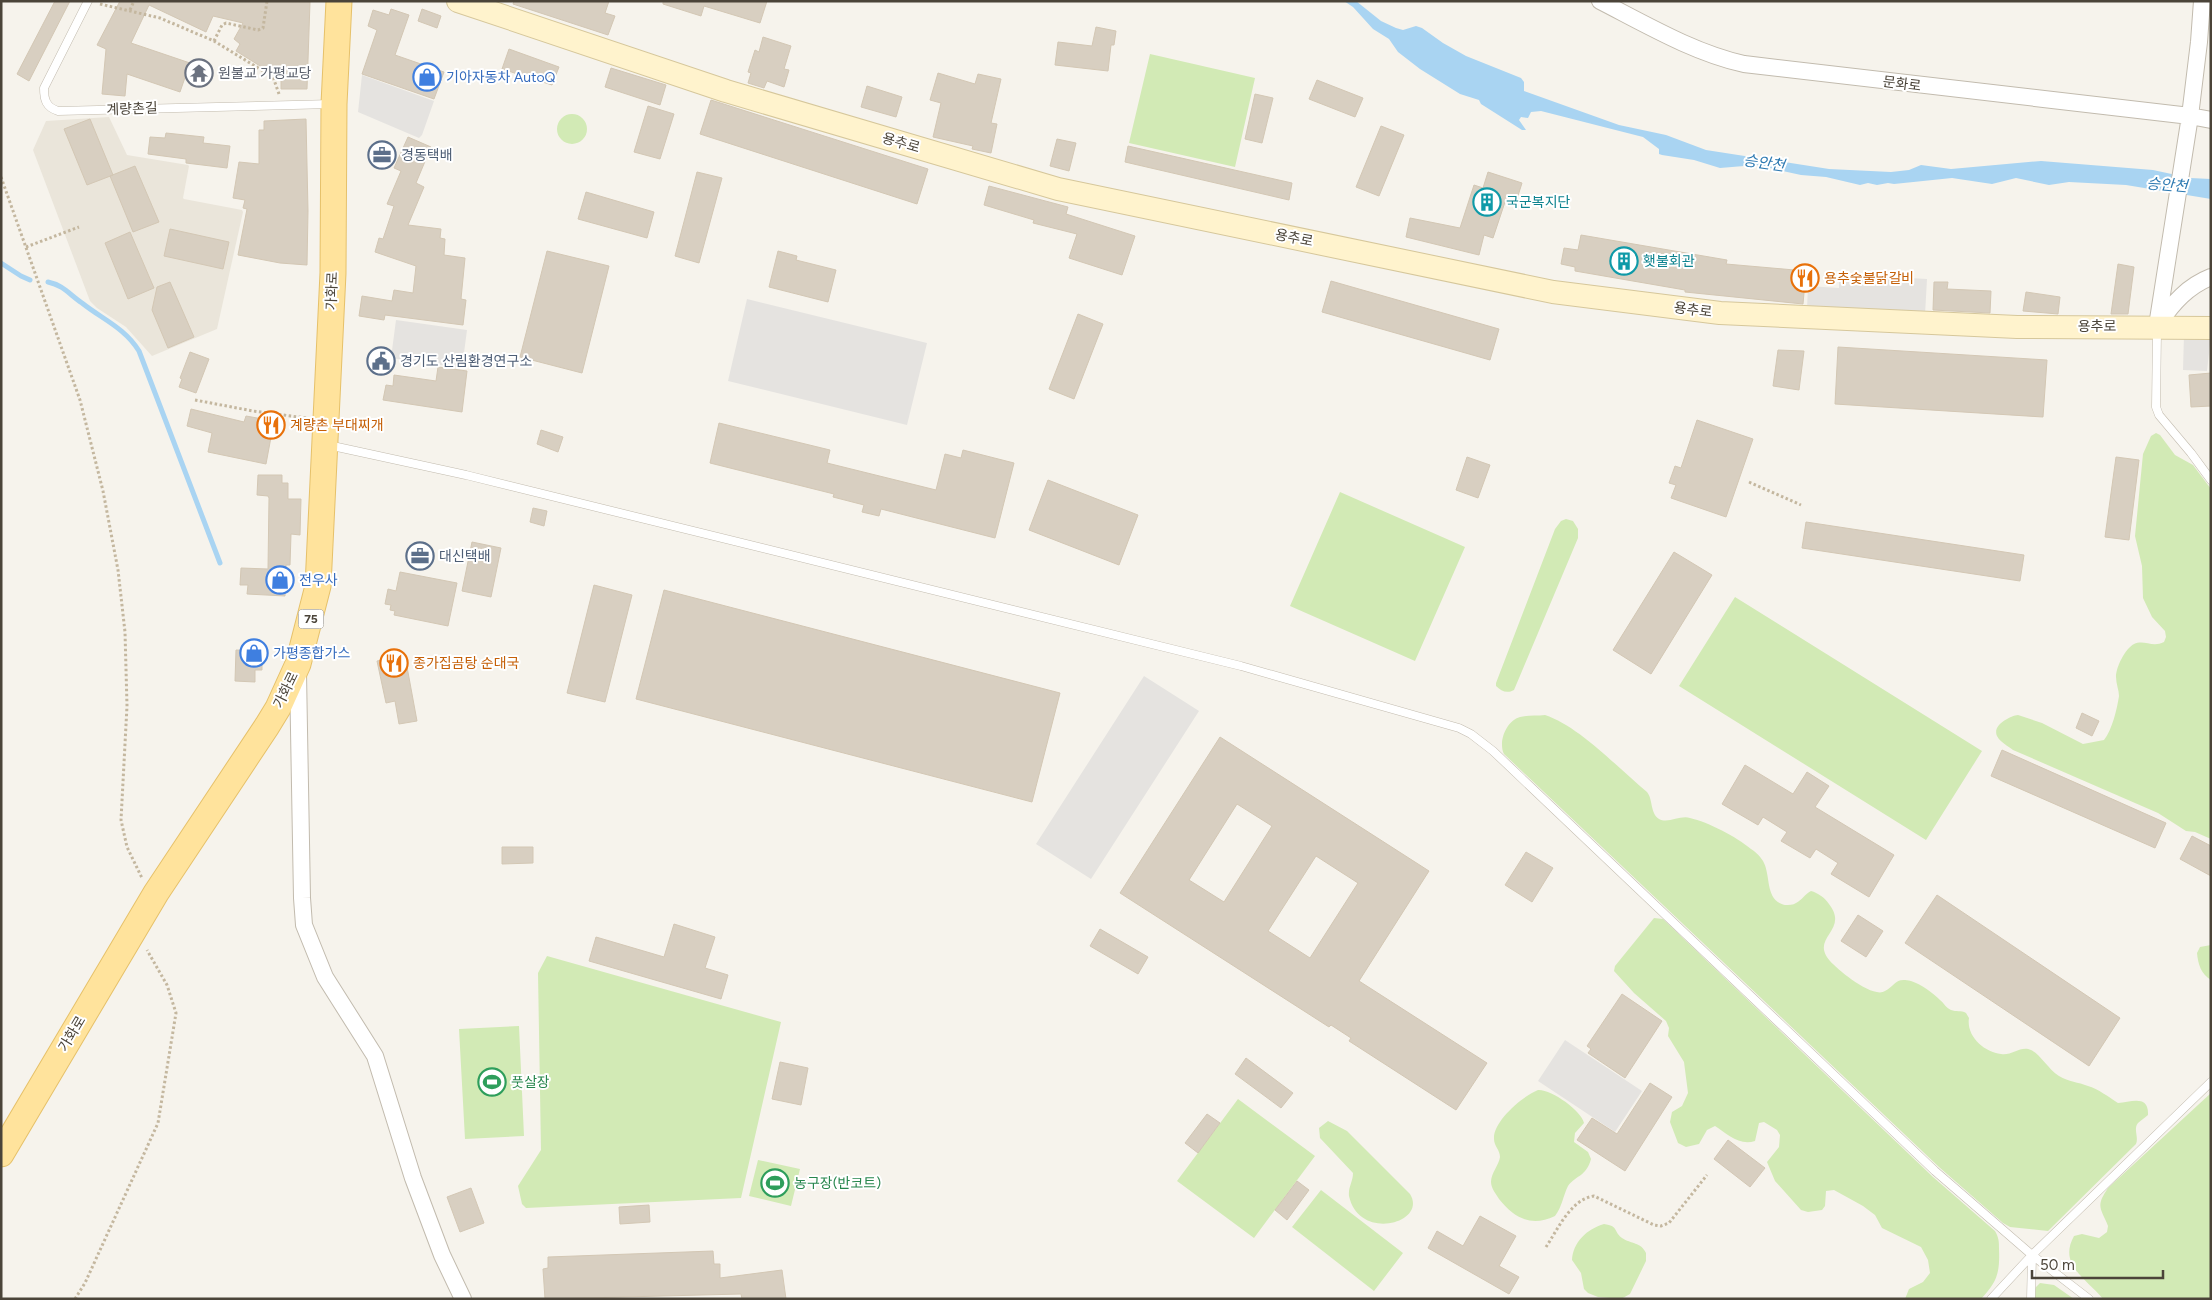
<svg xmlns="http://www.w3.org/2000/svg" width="2212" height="1300" font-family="Figtree,'Noto Sans KR',sans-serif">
  <rect width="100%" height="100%" fill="#f6f3ec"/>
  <path fill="#eae5da" d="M109,117L127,155L188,165L189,166L183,198L184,199L242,210L243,212L217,329L152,356L126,327L97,308L90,301L33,150L46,121Z"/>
  <path fill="#d2eab5" d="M1150,54L1255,78L1235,167L1129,143Z
    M557 129a15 15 0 1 1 30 0a15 15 0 1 1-30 0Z
    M2156,433L2160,435L2175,455L2193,465L2211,489V839L2195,832L2186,831L2158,813L2013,750C2008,746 2000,742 1997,736C1992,725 2010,716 2018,715L2042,723L2083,744L2104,740C2112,730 2117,709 2119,696C2119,690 2116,684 2116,677C2116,667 2125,649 2134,644C2144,639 2152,648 2164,642L2166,637L2165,631L2152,617L2143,598L2142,566L2135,536L2143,454L2151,436Z
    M1340,492L1465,547L1415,661L1290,606Z
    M1566,519L1573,521L1578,529V538L1514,690C1507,694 1501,691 1496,686V683L1555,529L1561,521Z
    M1735,597L1982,751L1926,840L1679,686Z
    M1545,715C1579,726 1618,768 1647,792C1653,799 1650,813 1659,819C1668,824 1680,815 1690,818C1708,822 1737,837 1751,849C1756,852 1762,858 1764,863C1771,878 1765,900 1785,905C1789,905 1793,905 1796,903C1802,900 1805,894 1811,891C1818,893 1824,897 1829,904C1850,931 1809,937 1830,961C1838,970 1873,999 1885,991C1896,985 1895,977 1911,981C1921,984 1933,993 1940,1000C1944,1003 1946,1008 1951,1010C1956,1012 1961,1010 1966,1013L1969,1018C1966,1036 1984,1052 2001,1054C2012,1056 2021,1045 2031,1050C2041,1055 2048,1069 2059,1076C2069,1082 2078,1082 2088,1086C2098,1089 2109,1097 2118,1103C2131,1102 2149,1094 2148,1115C2145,1118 2141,1120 2138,1123C2133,1129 2139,1137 2136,1144L2048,1231L2010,1227L2003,1223L1939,1167L1504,754C1498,742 1506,721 1520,717C1527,715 1537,716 1545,715Z
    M1654,918L1663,919L1933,1177L1995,1231C1999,1238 1999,1242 1999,1249C2000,1273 1997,1282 1981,1299H1905L1909,1289L1923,1282L1930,1273L1928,1260L1921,1247L1882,1228L1875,1215L1863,1206L1834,1190L1826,1191L1825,1206L1822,1210L1808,1212L1801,1210L1775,1181L1767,1162L1779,1147L1780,1135L1777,1130L1764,1122L1759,1123L1755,1141C1739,1146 1727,1134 1715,1126L1707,1130L1699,1144L1686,1147L1678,1143L1670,1122L1672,1112L1682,1106L1688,1093L1684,1062L1668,1036L1669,1028L1666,1021L1634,993L1614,971L1615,966Z
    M2211,945V980C2201,974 2198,964 2197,953L2200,947Z
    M547,956L781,1022L741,1198L526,1208L522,1204L518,1186L541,1150L538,973Z
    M519,1026L524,1136L465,1139L459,1029Z
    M1538,1090C1551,1089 1582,1111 1584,1123L1575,1133L1574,1142L1588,1152L1591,1159C1586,1177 1576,1175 1568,1186C1563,1196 1562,1207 1555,1216C1532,1227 1515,1219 1499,1199C1496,1194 1491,1188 1491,1182C1491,1173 1499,1165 1500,1157C1500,1150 1494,1146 1494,1139C1493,1121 1523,1096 1538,1090Z
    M2211,1093V1299H2103C2086,1278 2058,1265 2074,1236L2082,1234L2099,1238L2107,1232L2108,1226C2101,1208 2095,1207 2108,1188Z
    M1238,1099L1315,1156L1254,1238L1177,1181Z
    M1328,1121L1347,1131L1410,1194C1428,1223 1359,1242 1349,1196C1348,1187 1353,1182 1353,1173L1320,1138L1319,1128Z
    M758,1160L800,1169L791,1206L749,1196Z
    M1321,1190L1403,1253L1374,1291L1292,1227Z
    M1604,1224C1619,1226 1613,1231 1622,1238C1631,1244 1641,1242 1646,1253V1261L1630,1294L1621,1299L1598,1297L1588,1293L1584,1289L1581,1273L1572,1260C1573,1242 1587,1229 1604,1224Z
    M2040,1283L2054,1285L2074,1299H2035V1288Z"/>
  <path fill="#e5e3e0" d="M362,75L434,101L422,135L419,138L358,112Z
    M1839,274L1927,279L1925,315L1807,309L1808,286L1839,288Z
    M747,299L927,343L907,425L728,381Z
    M396,320L467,330L462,368L391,358Z
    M2184,334L2211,335L2207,371L2183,370Z
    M1144,676L1199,711L1091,879L1036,844Z
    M1565,1040L1642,1091L1615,1132L1538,1081Z"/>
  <path fill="#a9d4f2" d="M1344,1H1356L1381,21L1396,28L1403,30L1416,26L1422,28L1443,43L1466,56L1521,78L1524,82V91L1619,125L1666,135L1706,150L1829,169L1891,172L1909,170L1921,165L1951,169L2041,161L2153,170L2190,178L2211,179V199L2126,185L2069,182L2049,185L2016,178L1992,184L1952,178L1894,184L1888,183L1877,185L1868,183L1860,185L1826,177L1801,175L1756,165L1720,168L1694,160L1662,155L1659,154V149L1643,137L1541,111L1531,112L1528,118L1521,117L1519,120L1526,130H1522L1481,104L1479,100L1460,94L1420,69L1398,52L1389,39L1373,29L1353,7Z"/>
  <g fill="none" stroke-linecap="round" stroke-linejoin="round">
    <path stroke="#a9d4f2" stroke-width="5" d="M1,263L21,276L30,280
      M48,282C63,285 70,295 82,303C102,319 125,328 139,351L220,563"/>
  </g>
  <path fill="#d8cfc1" stroke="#d3c7b4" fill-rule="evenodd" d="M55,1H70L29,81L17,74Z
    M120,1L310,2L307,89H281V79L236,51L240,44L234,39L243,23L213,16L206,32L149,5L131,43L190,63L180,92L127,74L125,96L102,94L106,49L97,45Z
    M514,1H609L605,13L615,16L608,35L513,4Z
    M663,1H767L760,23L704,6L701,16L663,4Z
    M391,9L409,15L395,55L444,72L434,99L362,74L377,30L368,26L373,10L389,15Z
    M422,9L441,16L437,28L418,21Z
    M1096,27L1116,31L1114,45H1111L1108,71L1055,65L1058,42L1092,46Z
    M763,37L791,46L784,69L789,70L784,87L767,81L764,88L748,83L751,73L748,72L755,50L759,52Z
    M509,49L559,67L552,85L502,69Z
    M611,68L666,85L660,105L605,87Z
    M938,73L975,84L978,74L1001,79L991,123L997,124L991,153L972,149L973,146L933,137L941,103L930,100Z
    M1317,80L1363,98L1355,117L1309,99Z
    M867,86L902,97L896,117L861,107Z
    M1255,94L1273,98L1262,143L1245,139Z
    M711,100L928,169L917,204L700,134Z
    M648,106L674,114L660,159L634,152Z
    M90,119L113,175L87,185L64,129Z
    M306,119L308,211L307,265L280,263L238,255L247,209L243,208L245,200L233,198L239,162L259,164V130H264V121Z
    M1381,126L1404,135L1379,196L1356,187Z
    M166,133L204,137L203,143L230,146L227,168L186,163V159L148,154L150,137L165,138Z
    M408,137L431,147L416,183L424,187L408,225L441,229L440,238L445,239L444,255L465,258L461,299L466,300L463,325L385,315L384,320L359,316L362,296L392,301L394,290L413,293L416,266L375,252L379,238L383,239L394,206L387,204L401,171L394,168Z
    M1057,139L1076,143L1069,171L1050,166Z
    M1128,146L1292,183L1289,200L1125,162Z
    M135,166L159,222L133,232L110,176Z
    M697,172L722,178L699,263L675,256Z
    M1488,172L1522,183L1516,202L1506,199L1493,238L1484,235L1479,255L1406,237L1410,218L1460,228L1474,185L1483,188Z
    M989,186L1068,207L1066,214L1135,236L1122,275L1069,258L1077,234L1033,223L1034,220L984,205Z
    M586,192L654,212L647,238L578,219Z
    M170,229L229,242L223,269L164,256Z
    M130,232L154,288L128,299L105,243Z
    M1581,235L1727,260L1726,264L1806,271L1803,304L1685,292V290L1575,271V267L1561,264L1564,248L1578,250Z
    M547,251L609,266L582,373L520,357Z
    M778,251L797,256L796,260L836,270L828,302L769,287Z
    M2118,264L2134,267L2128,314H2111Z
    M1331,281L1499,329L1490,360L1322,312Z
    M170,282L194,337L168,348L152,310L157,287Z
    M1934,282H1948L1947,289L1991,291L1990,313L1933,310Z
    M2026,292L2060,297L2058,314L2023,311Z
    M1078,314L1103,324L1074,399L1049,389Z
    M1838,347L2047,360L2043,417L1835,404Z
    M1778,350L1804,351L1799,390L1773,386Z
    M190,352L209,359L196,393L179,387L182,379L180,378Z
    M438,367L467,371L462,412L383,400L386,385L393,386L394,375L436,381Z
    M2211,373V406L2191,407L2189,375Z
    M191,409L244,422L246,416L274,421L266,464L208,452L212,433L187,426Z
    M1697,420L1753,439L1726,517L1671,498L1676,485L1669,483L1675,466L1681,468Z
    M719,423L830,450L827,463L936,490L945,454L961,458L963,450L1014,463L995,538L881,509L879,516L862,512L864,505L833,497L834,494L710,463Z
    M541,430L563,437L558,452L537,444Z
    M1467,457L1490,465L1478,498L1456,490Z
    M2116,457L2139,460L2129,540L2105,537Z
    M258,475H282V483H288V499H301L300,535L291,534L290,565H286L285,596L247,594L248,585H240L241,568L268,569L269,498L268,496L257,495Z
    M1048,480L1138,515L1119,565L1029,530Z
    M533,508L547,511L544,526L530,522Z
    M1806,522L2024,555L2020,581L1802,548Z
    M472,542L501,548L491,597L462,591Z
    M1674,552L1712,575L1651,674L1613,650Z
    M400,572L457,583L448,626L394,615L395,611L390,610L391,605L385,604L388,589L396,591Z
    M594,585L632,595L605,702L567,693Z
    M664,590L1060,693L1032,802L636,699Z
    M236,650L262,651V670H255V682L235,681Z
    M405,656L417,721L399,724L395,701L386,703L377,661Z
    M2082,713L2099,721L2092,736L2076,728Z
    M1220,737L1429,871L1359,981L1487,1063L1456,1110L1349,1041L1351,1038L1331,1025L1329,1027L1120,893ZM1237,804L1272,826L1224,902L1189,880ZM1316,856L1358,883L1310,958L1268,931Z
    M2002,750L2166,823L2155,848L1991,776Z
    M1745,765L1793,794L1807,772L1829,786L1815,807L1894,855L1869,897L1831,874L1838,863L1816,849L1810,858L1781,841L1787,832L1763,817L1758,825L1722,804Z
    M2192,836L2211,846V876L2180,859Z
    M502,847H533V863L502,864Z
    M1526,852L1553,868L1532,902L1505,885Z
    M1937,895L2120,1018L2089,1066L1905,943Z
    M1858,915L1883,931L1866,957L1841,941Z
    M674,924L715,937L705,968L728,975L721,999L589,961L596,937L664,957Z
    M1100,929L1148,957L1138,974L1090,946Z
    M1622,994L1662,1021L1625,1078L1588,1053L1591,1049L1587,1046Z
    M1246,1058L1293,1093L1281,1108L1235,1074Z
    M780,1062L808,1068L801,1105L772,1099Z
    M1650,1083L1672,1097L1625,1171L1577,1140L1592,1118L1617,1134Z
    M1207,1114L1220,1123L1198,1153L1185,1143Z
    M1728,1140L1765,1168L1750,1187L1714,1159Z
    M1297,1181L1309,1190L1287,1220L1275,1210Z
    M471,1188L484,1223L460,1232L447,1197Z
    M649,1205L650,1222L620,1224L619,1207Z
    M1480,1216L1516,1236L1499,1266L1519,1277L1509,1294L1428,1248L1437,1231L1463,1246Z
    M713,1251L714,1264H720V1278L782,1270L786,1299H742L741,1294L545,1299L543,1269L548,1268V1257Z"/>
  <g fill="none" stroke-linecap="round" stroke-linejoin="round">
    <g stroke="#c2bbae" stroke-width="9">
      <path id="lane" d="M88,1L44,88C44,100 46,107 58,111L332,104
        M2157,331L2156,407L2159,415L2191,453L2211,480
        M328,445L466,475L1241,666L1459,728L1471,734L1493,751L1935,1171L2032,1255L2089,1299
        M1991,1299L2032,1255L2211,1082
        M2031,1299L2032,1255"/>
    </g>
    <g stroke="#c2bbae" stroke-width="18">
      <path id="street" d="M1600,1C1645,24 1694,53 1744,64L2190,116L2157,326
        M2202,1L2199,42L2190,116L2211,120
        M2160,322C2173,303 2188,286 2211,277
        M298,673L302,898L304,925L325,977L375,1056L413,1178L442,1255L463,1299"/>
    </g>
    <g stroke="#d6c79b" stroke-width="24">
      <path id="secondary" d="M458,1L726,91L1058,189L1553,292L1720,313L2017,327L2211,328"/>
    </g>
    <g stroke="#e6c16a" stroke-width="27">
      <path id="primary" d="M1,1154L156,893L267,726L278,708L298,664L318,586L333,273L334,104L339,1"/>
    </g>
    <path stroke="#c4b79f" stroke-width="3" stroke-dasharray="2.5 2.5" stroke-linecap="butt" d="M100,4L160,18L214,41L273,77L279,94
      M130,10L134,1
      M214,41L222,25L226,23L258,30L263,28L267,1
      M1,177L80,400L103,491L118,570L125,632L127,706L121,820L127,847L142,878
      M26,247L79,227
      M195,400L253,411L306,418
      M1749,482L1801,505
      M1546,1247C1558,1229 1571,1199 1594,1196L1654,1225L1661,1226L1669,1223L1707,1175
      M75,1299L85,1283L158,1123L176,1013L167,985L147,950"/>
    <use href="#lane" stroke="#fff" stroke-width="8"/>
    <use href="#street" stroke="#fff" stroke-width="16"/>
    <use href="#secondary" stroke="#fff3cd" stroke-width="22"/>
    <use href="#primary" stroke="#ffe39c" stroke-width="25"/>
  </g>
  <defs>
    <g id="temple-ring" transform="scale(1.4375)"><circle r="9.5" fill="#fff" stroke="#6b7280" stroke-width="1.5"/><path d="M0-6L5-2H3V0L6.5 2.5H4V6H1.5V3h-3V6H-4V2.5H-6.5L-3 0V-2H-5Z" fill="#6b7280"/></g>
    <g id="shop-ring" transform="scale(1.4375)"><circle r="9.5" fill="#fff" stroke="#3f7fe0" stroke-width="1.5"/><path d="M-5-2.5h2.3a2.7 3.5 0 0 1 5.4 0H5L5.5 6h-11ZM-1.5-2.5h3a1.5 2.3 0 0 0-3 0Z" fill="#3f7fe0"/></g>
    <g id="office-ring" transform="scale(1.4375)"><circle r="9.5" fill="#fff" stroke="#5c6f8a" stroke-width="1.5"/><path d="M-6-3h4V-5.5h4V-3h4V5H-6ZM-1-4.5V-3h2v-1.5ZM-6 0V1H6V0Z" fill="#5c6f8a"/></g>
    <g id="building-ring" transform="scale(1.4375)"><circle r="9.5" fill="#fff" stroke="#0f9aa8" stroke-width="1.5"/><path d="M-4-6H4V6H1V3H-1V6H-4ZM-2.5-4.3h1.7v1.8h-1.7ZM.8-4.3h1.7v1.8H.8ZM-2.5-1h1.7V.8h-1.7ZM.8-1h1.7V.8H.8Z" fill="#0f9aa8"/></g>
    <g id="restaurant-ring" transform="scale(1.4375)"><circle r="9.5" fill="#fff" stroke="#e8710a" stroke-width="1.5"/><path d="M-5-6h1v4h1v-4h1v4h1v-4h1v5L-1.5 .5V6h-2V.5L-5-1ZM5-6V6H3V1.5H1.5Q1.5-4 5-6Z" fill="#e8710a"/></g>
    <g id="civic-ring" transform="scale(1.4375)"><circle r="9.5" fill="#fff" stroke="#5c6f8a" stroke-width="1.5"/><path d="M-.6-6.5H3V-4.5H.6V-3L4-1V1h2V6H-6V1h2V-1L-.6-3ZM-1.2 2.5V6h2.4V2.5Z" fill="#5c6f8a"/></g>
    <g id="stadium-ring" transform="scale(1.4375)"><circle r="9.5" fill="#fff" stroke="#2e9e5b" stroke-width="1.5"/><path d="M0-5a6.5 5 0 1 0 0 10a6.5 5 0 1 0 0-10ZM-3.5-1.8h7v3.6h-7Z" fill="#2e9e5b"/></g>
  </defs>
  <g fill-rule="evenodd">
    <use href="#temple-ring" x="199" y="73"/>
    <use href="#shop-ring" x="427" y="77"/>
    <use href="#office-ring" x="382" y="155"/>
    <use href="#building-ring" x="1487" y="202"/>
    <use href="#building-ring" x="1624" y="261"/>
    <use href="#restaurant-ring" x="1805" y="278"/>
    <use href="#civic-ring" x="381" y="361"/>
    <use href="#restaurant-ring" x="271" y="425"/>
    <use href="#office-ring" x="420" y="556"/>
    <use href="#shop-ring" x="280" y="580"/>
    <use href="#shop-ring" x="254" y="653"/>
    <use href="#restaurant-ring" x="394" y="663"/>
    <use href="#stadium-ring" x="492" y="1082"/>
    <use href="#stadium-ring" x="775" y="1183"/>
  </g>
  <g text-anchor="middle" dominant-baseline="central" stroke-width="4" stroke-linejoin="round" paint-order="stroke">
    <rect fill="#fff" stroke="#817c74" stroke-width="1" x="298.5" y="609.5" width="25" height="19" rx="4"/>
    <g font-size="12" font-weight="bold" fill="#4b4439">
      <text x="311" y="619">75</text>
    </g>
    <g font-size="14" fill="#5b616d" stroke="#fff" text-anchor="start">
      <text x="218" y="73">원불교 가평교당</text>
    </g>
    <g font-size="14" fill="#366cbe" stroke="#fff" text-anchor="start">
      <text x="446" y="77">기아자동차 AutoQ</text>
      <text x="299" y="580">전우사</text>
      <text x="273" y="653">가평종합가스</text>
    </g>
    <g font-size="14" fill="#4b4439" stroke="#fff">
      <text transform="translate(1902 84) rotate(7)">문화로</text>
      <text transform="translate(132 109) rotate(-2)">계량촌길</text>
      <text transform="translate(901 143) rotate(16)">용추로</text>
      <text transform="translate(1294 238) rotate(11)">용추로</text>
      <text transform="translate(332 291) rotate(-88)">가화로</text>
      <text transform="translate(1693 310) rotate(7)">용추로</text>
      <text x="2097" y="326">용추로</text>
      <text transform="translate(286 690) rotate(-64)">가화로</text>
      <text transform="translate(72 1034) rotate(-59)">가화로</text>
    </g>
    <g font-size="14" fill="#4e5e75" stroke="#fff" text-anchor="start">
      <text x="401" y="155">경동택배</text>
      <text x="400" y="361">경기도 산림환경연구소</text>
      <text x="439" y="556">대신택배</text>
    </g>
    <g font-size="14" fill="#0d838f" stroke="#fff" text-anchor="start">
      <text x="1506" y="202">국군복지단</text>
      <text x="1643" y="261">횃불회관</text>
    </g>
    <g font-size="14" fill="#c56008" stroke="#fff" text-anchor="start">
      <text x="1824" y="278">용추숯불닭갈비</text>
      <text x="290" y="425">계량촌 부대찌개</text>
      <text x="413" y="663">종가집곰탕 순대국</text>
    </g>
    <g font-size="14" fill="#27864d" stroke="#fff" text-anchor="start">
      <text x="511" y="1082">풋살장</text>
      <text x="794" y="1183">농구장(반코트)</text>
    </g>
    <g font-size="15" font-style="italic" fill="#2e7ab2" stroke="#fff">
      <text transform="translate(1764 163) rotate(8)">승안천</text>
      <text transform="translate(2167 185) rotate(4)">승안천</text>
    </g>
  </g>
  <rect width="2212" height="1300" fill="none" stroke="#4b4439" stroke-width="5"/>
  <path d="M2032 1270v8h131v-8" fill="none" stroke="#4b4439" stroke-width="2.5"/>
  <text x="2040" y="1270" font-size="15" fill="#4b4439" stroke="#ffffff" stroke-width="4" paint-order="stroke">50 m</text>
</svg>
